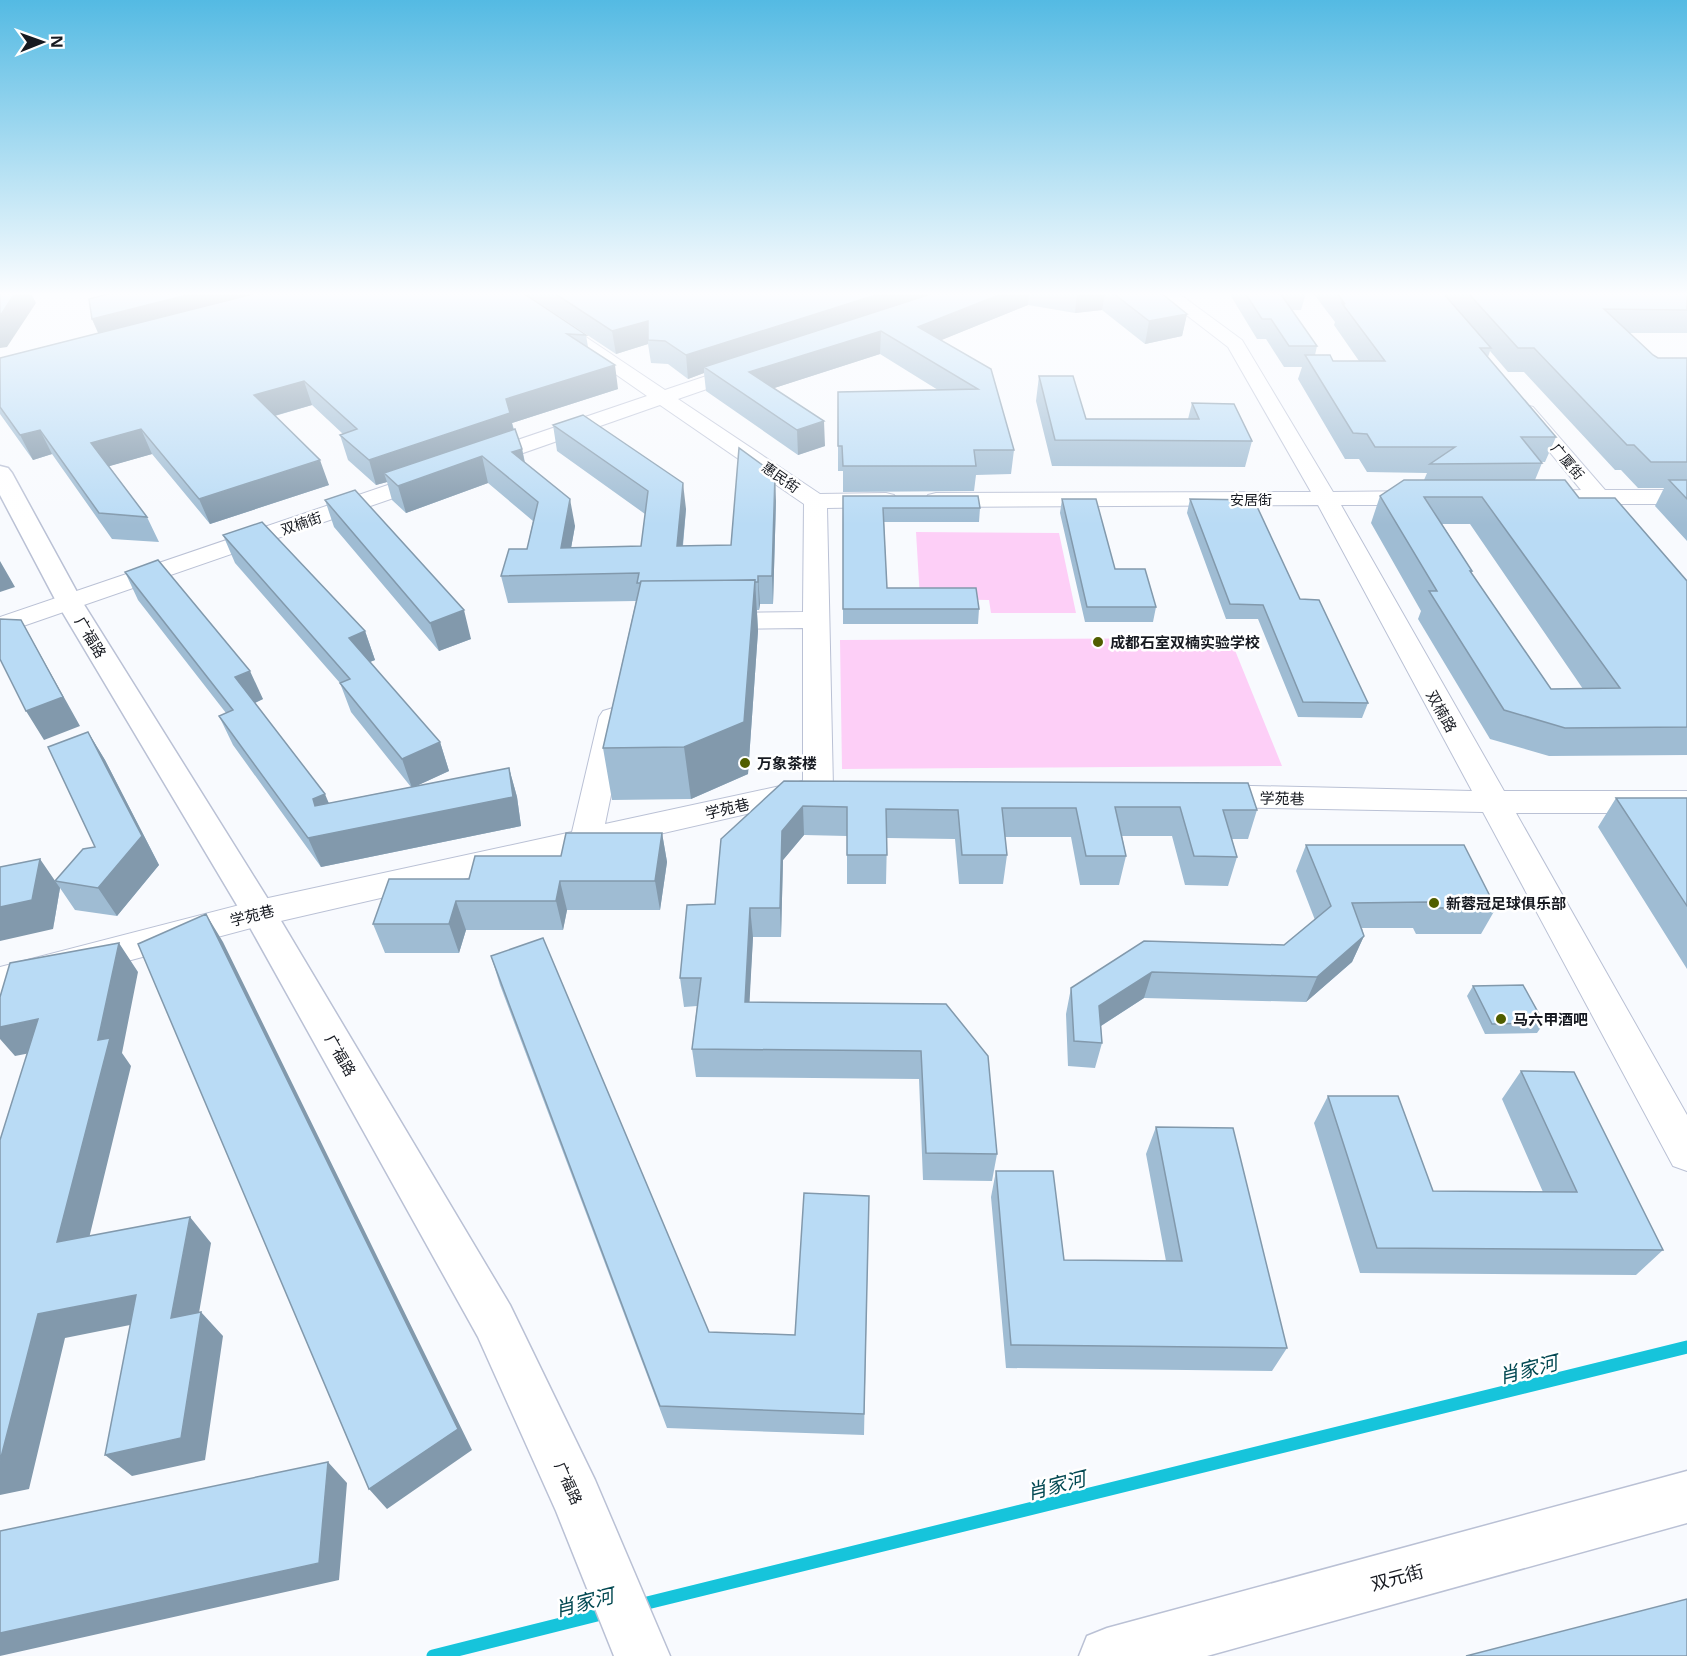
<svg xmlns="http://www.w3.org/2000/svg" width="1687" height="1656" font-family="'Open Sans','Noto Sans SC',sans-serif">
  <rect width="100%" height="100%" fill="#f8fafe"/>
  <path fill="#fdcff7" d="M916,532L1059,533L1076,613H991L989,600L920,599Z
    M1230,638L1282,766L842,769L840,640Z"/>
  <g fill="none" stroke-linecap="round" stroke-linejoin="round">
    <path stroke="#16c4db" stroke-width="13" d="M639,1605L1687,1347
      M433,1656L609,1612"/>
    <g stroke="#bac1d5" stroke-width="2">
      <path id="street" d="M499,293H520L665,390L739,365H753L756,369L753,373L678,399L820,494L886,493L894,495L897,500L894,505L886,507L827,508L833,788L829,795L259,926L0,995V967L259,900L572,832L599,717L603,711L613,708L623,711L627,717L605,824L803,781V628L715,629L706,627L702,621L706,615L715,613L803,612L804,504L660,405L489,465L481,467L473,465L470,460L473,455L647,396Z
        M1158,293H1178L1242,340L1333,492L1423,491L1431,493L1434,498L1431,503L1423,505H1341L1504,791H1687V813H1516L1687,1115V1171L1673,1166L1483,812L1211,807L1200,803L1196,796L1200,789L1211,785L1472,791L1318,505L936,507L928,505L925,500L928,495L936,493L1311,492L1228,347Z
        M1526,405L1533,407L1605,490H1687V504H1617L1620,508L1616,513C1604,516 1600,513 1592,504L1528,502L1525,497L1528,492L1581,490L1516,411L1519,407Z
        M429,471L437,473L440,478L437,483L0,634V617Z"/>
    </g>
    <g stroke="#bac1d5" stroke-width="3">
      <path id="secondary" d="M0,466L8,468L12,473L83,603L271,904L510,1305L595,1480L670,1656H614L556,1511L478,1337L247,922L57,603L0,495Z
        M1687,1471V1523L1207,1656H1079L1087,1636L1107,1628Z"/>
    </g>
    <use href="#street" fill="#fff" fill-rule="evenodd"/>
    <use href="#secondary" fill="#fff" fill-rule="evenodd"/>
  </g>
  <path fill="#9fbcd3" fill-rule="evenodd" d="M524,293H1161L1187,314L1182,336L1145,344L1102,310L1075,313L1028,305L941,340L991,369L1014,450L1011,474L976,475L974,491L843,492V471H838V392L938,390L880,354L774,388L825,446L798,455L706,391L704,373L688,379L668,364L651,363L648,344L616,354Z
    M1229,293H1306L1301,310H1292L1317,346L1315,355L1333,361H1359L1334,325L1335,322L1313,293H1687V333H1629L1653,355L1658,358H1687V541L1655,506L1664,488H1638L1621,470H1615L1524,372H1508L1490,351L1488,357L1556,437L1545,462H1542V463L1535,480L1579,498L1687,581V755L1549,756L1490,739L1418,619L1421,611L1371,523L1380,496L1424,480L1427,473L1367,472L1359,459H1345L1298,379L1302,367H1284L1266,339H1257ZM1442,524H1470L1583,689H1551L1471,573L1472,571Z
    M89,299L586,335L588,347L618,389L512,423L514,429L522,449L525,462L575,526L571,548L641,546L645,514L557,451L553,425L686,509L683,546L731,545L776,501L773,604H760L759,610H757L758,631L748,774L691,799L612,800L603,748L636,601L508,603L501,576L527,549L533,521L488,483L406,513L392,500L387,482L376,485L348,460L340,435L343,434L312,405L275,416L329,485L210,524L152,454L109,466L147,517L159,542L112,539L52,454L33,460L0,414V358L98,333L92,319Z
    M1039,376L1086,419H1188L1192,403L1252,441L1245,467L1052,466L1036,401Z
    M843,496L980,508L979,522H884L887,588L979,609L978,624H843Z
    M1062,499L1115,569L1156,607L1153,622H1085L1060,513Z
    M1190,499L1300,599L1368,703L1362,718L1298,717L1258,619H1226L1187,513Z
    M325,500L471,639L439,651L334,527Z
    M223,535L365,631L375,660L370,662L440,742L449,771L416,786L509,768L517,797L521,826L321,867L233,745L219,716L226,713L138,600L125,572L263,699L255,703L329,803L411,787L351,712L340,683L235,563Z
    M88,732L105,760L159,865L117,916L75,910L60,888L53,929L56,881L95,847Z
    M784,781L1257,810L1248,839H1232L1237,857L1228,886L1185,885L1172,836H1122L1126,856L1119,885H1080L1071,837H1005L1007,855L1003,884H959L955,839L887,838L886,884H847V836L804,835L783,860L781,937H753L749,1002L946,1004L997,1154L992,1181L923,1180L919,1079L696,1077L692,1049L697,1006L684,1007L680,978L715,904Z
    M1616,798H1687V969L1598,827Z
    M662,833L667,862L660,910H567L563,930H466L459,953H385L373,924L469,879Z
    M1306,845L1496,908L1481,934H1416L1413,928H1362L1364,936L1352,962L1306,1002L1144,998L1101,1026L1102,1043L1095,1068L1068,1066L1066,1014L1071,988L1284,945L1315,920L1296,871Z
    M491,956L709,1332L795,1335L869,1196L864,1435L667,1428L500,985Z
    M1473,986L1544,1023L1537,1033L1485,1034L1467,996Z
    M1521,1071L1663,1250L1636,1275L1360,1273L1314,1123L1328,1096L1433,1191L1543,1192L1502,1099Z
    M1156,1127L1287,1348L1272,1371L1006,1368L991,1197L996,1171L1064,1260L1166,1261L1146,1154Z"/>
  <path fill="#8299ac" d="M15,293H31L36,303L7,347L0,348V316Z
    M195,293H290L102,341L92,319Z
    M882,293H949L704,367V373L688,379L686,355Z
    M1004,293H1029L1028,305L917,350L918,327Z
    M1077,293H1105L1102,310L1075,313Z
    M1187,314L1182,336L1145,344L1149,321Z
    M648,321V344L616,354L612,331Z
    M881,331L880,354L750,396L749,372Z
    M615,365L618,389L512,423L515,438L384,473L387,482L376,485L369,460L506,399Z
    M304,381L312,405L263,419L254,395Z
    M824,421L825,446L798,455L797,430Z
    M141,429L152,454L103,468L91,443Z
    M40,430L52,454L33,460L20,435Z
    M522,449L527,475L512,452Z
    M482,456L488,483L406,513L398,486Z
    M320,460L329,485L210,524L199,499Z
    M775,474L776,501L773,604L772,576Z
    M683,483L686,509L680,573L677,546Z
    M570,499L575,526L566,576L561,548Z
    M0,561L15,587L0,592Z
    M758,576L760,604L759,610L758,582Z
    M755,580L758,631L748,774L691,799L684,747Z
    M464,610L471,639L439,651L430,623Z
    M21,620L80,726L44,740L26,711Z
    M365,631L375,660L359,666L349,638Z
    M250,671L263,699L248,706L235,677Z
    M88,732L105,760L159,865L117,916L98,888Z
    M440,742L449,771L412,788L402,759Z
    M509,768L517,797L521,826L321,867L308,838L315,806L313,799L325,794L337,823Z
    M803,806L804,835L783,860L781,937L780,908L782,831Z
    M662,833L667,862L660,910L655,881Z
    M40,859L60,888L53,929L0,941V907Z
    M560,881L567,910L563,930L556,901Z
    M456,901L466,930L459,953L449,924Z
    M750,908L753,937L748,1031L745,1002Z
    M206,914L223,942L472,1450L387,1509L369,1489Z
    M1364,936L1352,962L1306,1002L1317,977Z
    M119,943L138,972L122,1053L131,1066L82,1267L57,1242L98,1040Z
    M1152,972L1144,998L1093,1031L1099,1006Z
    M38,1019L61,1047L15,1056L0,1039V1027Z
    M190,1217L211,1243L194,1342L171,1318Z
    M136,1295L160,1319L65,1338L29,1489L0,1495V1461L38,1314Z
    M201,1312L223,1336L205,1460L132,1476L105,1455Z
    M328,1462L347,1483L339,1580L0,1656V1633Z"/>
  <path fill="#b9dbf5" stroke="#8299ac" stroke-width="1.5" fill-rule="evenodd" d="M0,293H15L0,316Z
    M111,293H195L92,319L89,299Z
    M257,293H523L586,335L567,334L615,365L506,399L510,413L369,460L340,435L357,429L304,381L254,395L320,460L199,499L141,429L91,443L147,517L99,513L40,430L20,435L0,407V358Z
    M554,293H882L686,355L665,341L648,340V321L612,331Z
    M934,293H1004L918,327L991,369L1014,450H974L976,466H843L842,446H838V392L978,389L881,331L749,372L824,421L797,430L704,367Z
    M1113,293H1161L1187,314L1149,321Z
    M1245,293H1280L1317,346H1289L1271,319H1262Z
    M1337,293H1443L1491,348H1480L1556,437H1521L1542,463L1430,464L1455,447H1375L1367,434L1353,433L1305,355H1330L1333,361H1385L1341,302L1345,304Z
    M1468,293H1687V310L1604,309L1653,355L1658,358H1687V462H1651L1634,445H1627L1534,348H1518Z
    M1039,376H1073L1086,419H1199L1192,403L1234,404L1252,441L1055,440Z
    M583,415L683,483L677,546L731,545L739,448L775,474L772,576H758V582H755V580L641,581L640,583H637L639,573L501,576L509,549H527L538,502L482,456L398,486L384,473L515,429L522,449L512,452L570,499L561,548L641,546L648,491L553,425Z
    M1404,480H1565L1579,498H1615L1687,581V727L1565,728L1504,710L1429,591H1437L1380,496ZM1424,497H1482L1620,688L1551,689L1470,571H1472Z
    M1669,480H1687V499Z
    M355,490L464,610L430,623L325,500Z
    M843,496H978L980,508H883L887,588H976L979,609H843Z
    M1062,499H1096L1115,569H1145L1156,607H1087Z
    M1190,499L1254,500L1300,599L1319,600L1368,703L1303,702L1263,605L1230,604Z
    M262,522L365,631L349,638L440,742L402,759L340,683L350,679L223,535Z
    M158,560L250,671L235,677L325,794L313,799L315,806L509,768L513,797L308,838L219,716L233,710L125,572Z
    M755,580L744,722L684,747L603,748L641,581Z
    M0,619L21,620L63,697L26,711L0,659Z
    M88,732L142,836L98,888L55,881L83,849L95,847L48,747Z
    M784,781L1248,783L1257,810H1223L1237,857L1194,856L1180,807H1115L1126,856H1086L1076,808H1002L1007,855H962L958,810L886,809L887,855H847V807L803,806L782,831L780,908H750L745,1002L946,1004L988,1056L997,1154L926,1153L921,1051L692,1049L701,978H680L687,905L715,904L721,839Z
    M1616,798H1687V906Z
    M566,833H662L655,881H560L556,901H456L449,924H373L389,879H469L475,856H561Z
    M1306,845H1464L1496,908H1430L1427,902L1352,903L1364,936L1317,977L1152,972L1099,1006L1102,1043L1074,1041L1071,988L1144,941L1284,945L1331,906Z
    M40,859L32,900L0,907V867Z
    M206,914L458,1429L369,1489L138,944Z
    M543,938L709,1332L795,1335L804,1193L869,1196L864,1414L660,1406L491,956Z
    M119,943L98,1040L110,1038L57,1242L190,1217L171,1318L201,1312L181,1438L105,1455L136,1295L38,1314L0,1461V1140L38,1019L0,1027V997L10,963Z
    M1523,985L1544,1023L1492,1024L1473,986Z
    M1521,1071L1574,1072L1663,1250L1377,1248L1328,1096H1398L1433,1191L1577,1192Z
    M1156,1127L1233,1128L1287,1348L1011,1345L996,1171H1053L1064,1260L1182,1261Z
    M328,1462L319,1563L0,1633V1531Z
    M1687,1599V1656H1466Z"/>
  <linearGradient id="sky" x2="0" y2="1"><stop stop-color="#54bae3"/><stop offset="0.56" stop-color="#fcfdff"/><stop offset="1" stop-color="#fcfdff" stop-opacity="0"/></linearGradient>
  <rect width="1687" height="525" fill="url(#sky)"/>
  <g fill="#505e00" stroke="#fff" stroke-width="2">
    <circle cx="1098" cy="642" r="6"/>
    <circle cx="745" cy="763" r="6"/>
    <circle cx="1434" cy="903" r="6"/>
    <circle cx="1501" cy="1019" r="6"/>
  </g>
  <g text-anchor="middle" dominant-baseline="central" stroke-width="5" stroke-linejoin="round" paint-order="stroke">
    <g font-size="14" fill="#171a21" stroke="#fff">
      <text transform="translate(1568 461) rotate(50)">广厦街</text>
      <text transform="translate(781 477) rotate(35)">惠民街</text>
      <text x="1251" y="499">安居街</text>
      <text transform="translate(301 523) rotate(-19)">双楠街</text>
    </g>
    <g font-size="15" fill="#171a21" stroke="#fff">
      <text transform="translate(91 637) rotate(59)">广福路</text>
      <text transform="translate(1442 711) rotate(61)">双楠路</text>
      <text transform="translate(1282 798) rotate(1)">学苑巷</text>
      <text transform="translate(727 808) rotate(-13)">学苑巷</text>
      <text transform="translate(252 915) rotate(-14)">学苑巷</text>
      <text transform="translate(341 1055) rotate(60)">广福路</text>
      <text transform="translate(569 1483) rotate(66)">广福路</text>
    </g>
    <g font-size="15" font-weight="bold" fill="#171a21" stroke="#fff" text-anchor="start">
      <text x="1110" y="642">成都石室双楠实验学校</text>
      <text x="757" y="763">万象茶楼</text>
      <text x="1446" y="903">新蓉冠足球俱乐部</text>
      <text x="1513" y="1019">马六甲酒吧</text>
    </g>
    <g font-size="18" fill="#171a21" stroke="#fff">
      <text transform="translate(1397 1577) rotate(-15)">双元街</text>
    </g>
    <g font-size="20" font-style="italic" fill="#034952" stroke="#fff">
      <text transform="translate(1528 1369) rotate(-14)">肖家河</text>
      <text transform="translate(1056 1485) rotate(-14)">肖家河</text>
      <text transform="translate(584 1602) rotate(-14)">肖家河</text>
    </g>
  </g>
  <g transform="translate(42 42) rotate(89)" stroke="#ffffff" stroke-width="4.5" paint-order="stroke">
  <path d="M0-4.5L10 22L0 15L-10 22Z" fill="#171a21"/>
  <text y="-9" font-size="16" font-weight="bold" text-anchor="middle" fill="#171a21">N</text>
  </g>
</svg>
